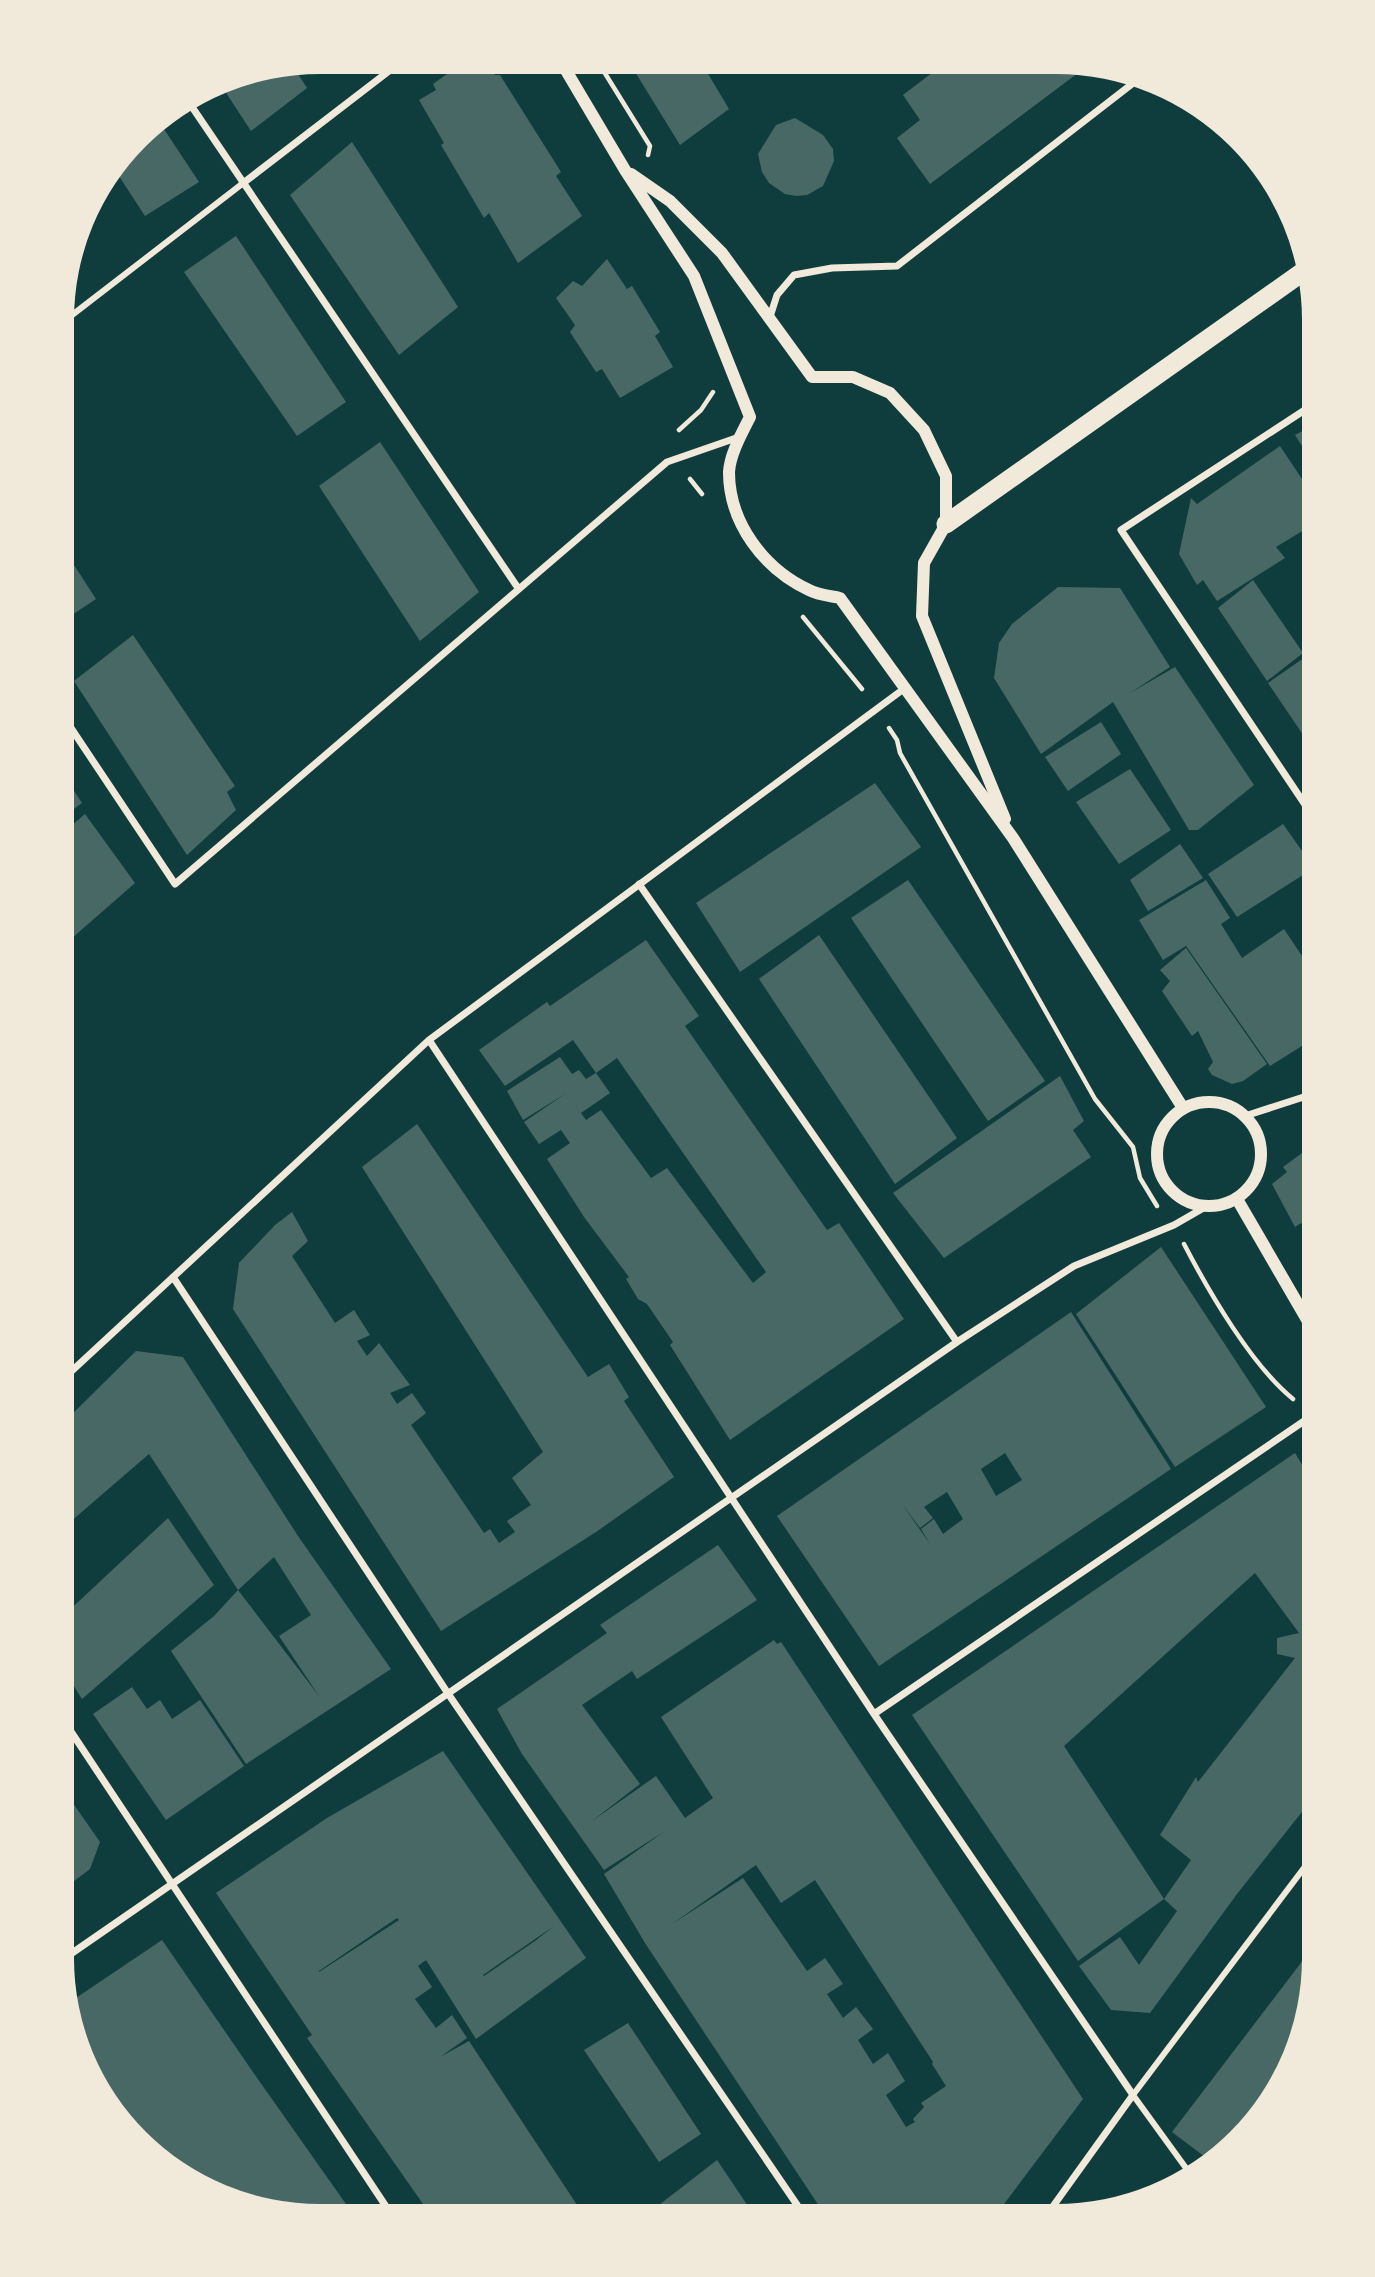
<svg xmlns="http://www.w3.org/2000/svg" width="1375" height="2277" font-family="'Source Sans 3',sans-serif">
  <rect width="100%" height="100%" fill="#0f3d3e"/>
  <path fill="#486865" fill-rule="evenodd" d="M459,62H487L495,75H500L561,172L556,176L582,216L518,263L489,213L484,218L441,145L444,143L419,100L436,90L433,84L461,64Z
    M629,62H701L729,109L680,145Z
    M945,63L1090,64L930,184L897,138L920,120L903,95Z
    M293,66L307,88L251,131L219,82Z
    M795,118L823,135L833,149L834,161L823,186L807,195L796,196L785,194L769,183L762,172L758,154L776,125Z
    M158,120L199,182L145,216L115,170L149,126Z
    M352,142L458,307L399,355L290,195Z
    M236,236L346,402L297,436L184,272Z
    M607,259L627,289L632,286L660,332L655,336L673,367L620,398L602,369L596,372L570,332L575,325L556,298L573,281L582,286Z
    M1314,425V465L1295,435Z
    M380,442L479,592L420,641L319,486Z
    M1280,446L1314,497V533L1309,527L1276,547L1285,558L1217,601L1203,580L1197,585L1179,554L1191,498L1197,504Z
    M63,548L96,599L63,621Z
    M1253,580L1303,653L1267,681L1218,608Z
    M1058,587L1120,588L1170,667L1130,693L1175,667L1254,785L1198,830H1189L1113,702L1041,754L994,678L999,643L1012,624Z
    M133,635L235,786L227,792L236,810L187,855L74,681Z
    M1314,651V751L1268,683Z
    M1101,722L1121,754L1068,791L1045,757Z
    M1130,769L1171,830L1119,864L1076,802Z
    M63,774L82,803L63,817Z
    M875,783L921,847L740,972L696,903Z
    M85,814L135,883L63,946V833Z
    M1283,824L1314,868L1237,917L1208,874Z
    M1180,844L1203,878L1148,911L1130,880Z
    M908,880L1045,1081L988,1121L851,918Z
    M1206,880L1230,918L1221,924L1242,958L1284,929L1314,974L1313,1039L1270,1066L1186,946L1163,960L1139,920Z
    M819,935L957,1138L895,1184L759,979Z
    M646,940L699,1016L685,1026L827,1230L839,1223L904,1319L730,1440L670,1345L673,1342L647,1304L638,1299L626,1279L629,1277L584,1217L547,1159L570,1143L561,1130L539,1144L524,1122L565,1094L523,1120L507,1091L560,1057L572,1074L579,1070L586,1079L596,1073L610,1093L581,1113L586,1120L601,1110L651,1178L667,1168L753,1283L766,1272L617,1058L596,1073L573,1040L505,1086L479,1050L547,1002L550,1006Z
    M1186,948L1267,1064L1243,1081L1232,1084L1212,1075L1208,1069L1213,1062L1198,1031L1192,1036L1162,991L1170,981L1160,970Z
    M1060,1076L1084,1121L1073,1130L1091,1157L944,1258L893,1193Z
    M417,1124L588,1377L609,1364L629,1397L624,1401L674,1477L596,1532L441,1631L233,1309L239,1263L275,1225L292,1212L308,1241L292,1256L335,1323L354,1310L370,1335L357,1341L367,1356L379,1343L410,1385L390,1393L397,1404L412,1393L426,1413L411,1425L484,1533L490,1529L499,1543L515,1532L507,1521L531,1505L512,1478L543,1452L362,1167Z
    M1313,1145V1242L1301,1223L1295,1227L1272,1184L1287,1172L1283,1167Z
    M1161,1247L1266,1407L1175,1467L1076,1314Z
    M1071,1312L1171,1469L879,1666L777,1516ZM1005,1453L1022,1480L996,1496L981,1469ZM947,1492L963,1519L943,1534L934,1519L921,1529L930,1544L902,1504L920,1528L933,1518L924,1507Z
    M136,1351L183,1357L298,1536L391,1669L246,1764L171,1651L214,1616L238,1590L319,1696L279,1636L311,1615L274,1557L238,1590L149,1454L62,1529V1424Z
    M1295,1453L1313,1483V1798L1237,1894L1150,2013L1111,2010L1079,1966L1120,1937L1139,1965L1177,1911L1164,1899L1191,1860L1160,1835L1196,1777L1198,1782L1295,1658L1277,1654V1638L1299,1633L1255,1573L1064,1746L1164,1899L1078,1961L912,1715Z
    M168,1518L214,1585L82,1699L62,1667V1617Z
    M718,1545L757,1600L637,1679L632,1671L582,1705L640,1784L592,1821L656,1776L685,1818L713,1798L661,1717L774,1640L777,1644L781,1642L1083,2099L995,2216L825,2215L645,1943L604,1874L665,1831L604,1870L522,1754L497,1709L607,1633L600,1625ZM756,1865L781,1903L815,1880L933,2062L932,2064L946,2086L921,2103L924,2107L913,2119L915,2122L906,2127L886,2095L905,2081L888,2053L873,2064L858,2040L873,2029L856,2007L843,2018L827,1994L843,1984L825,1958L807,1971L743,1878L672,1924Z
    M132,1687L147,1709L160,1700L172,1719L200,1700L244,1766L166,1820L93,1714Z
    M443,1751L586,1958L476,2039L426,1960L418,1966L432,1987L415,1999L436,2028L452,2015L467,2038L440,2057L469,2041L583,2214H430L307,2038L312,2035L216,1893L327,1818ZM397,1918L399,1920L319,1972V1971ZM554,1926L535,1941L484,1976L483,1975Z
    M61,1786L100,1842L90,1869L61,1891Z
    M162,1940L255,2075L353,2214H286L255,2205L250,2198L244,2202L220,2196L162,2162L114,2115L81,2056L70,2002Z
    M1313,1947V1975L1300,2041L1261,2115L1213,2163L1172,2132Z
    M628,2023L701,2134L659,2162L584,2050Z
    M717,2160L754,2215H646Z"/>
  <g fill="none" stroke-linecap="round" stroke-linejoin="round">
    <path stroke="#f1e9da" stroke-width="4.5" d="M598,62L650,146L648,155
      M679,430L701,410L713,392
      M690,479L702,494
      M803,617L862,689
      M889,728L897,740L900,753L1095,1099L1133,1147L1140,1178L1157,1206
      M1184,1244C1209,1292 1252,1366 1293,1399"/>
    <path stroke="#f1e9da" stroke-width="6" d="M63,322L242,184
      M1191,2175L1133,2095L1313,1856"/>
    <path stroke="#f1e9da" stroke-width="7" d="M188,101L518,588
      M242,184L402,61
      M769,320L777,295L794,275L832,268L897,266L1141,77
      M63,716L175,884L667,462L739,437
      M1314,818L1121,530L1314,404
      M639,884L957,1342
      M429,1040L874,1714L1133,2095L1046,2216
      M1245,1116L1313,1094
      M173,1277L449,1695L804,2215
      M62,1380L429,1040L905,688
      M874,1714L1313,1415
      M62,1718L391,2214
      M62,1960L957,1342L1074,1266L1174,1225L1207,1206"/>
    <path stroke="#f1e9da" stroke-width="12" d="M561,62L625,170L694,276L750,417C742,433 730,454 729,472C729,523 764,569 809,590C818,595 831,596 840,598L1013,838L1183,1108
      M631,174L670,201L722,253L812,377H853L890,393L924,430L946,476V524L924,563L922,616L1005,819
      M1157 1154a52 52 0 1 1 104 0a52 52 0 1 1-104 0Z
      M1237,1199L1313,1330"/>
    <path stroke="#f1e9da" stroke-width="19" d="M946,524L1304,271"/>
  </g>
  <path d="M0 0H1375V2277H0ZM320 74H1056A246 246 0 0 1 1302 320V1958A246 246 0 0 1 1056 2204H320A246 246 0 0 1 74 1958V320A246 246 0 0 1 320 74Z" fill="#f1e9da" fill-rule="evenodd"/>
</svg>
